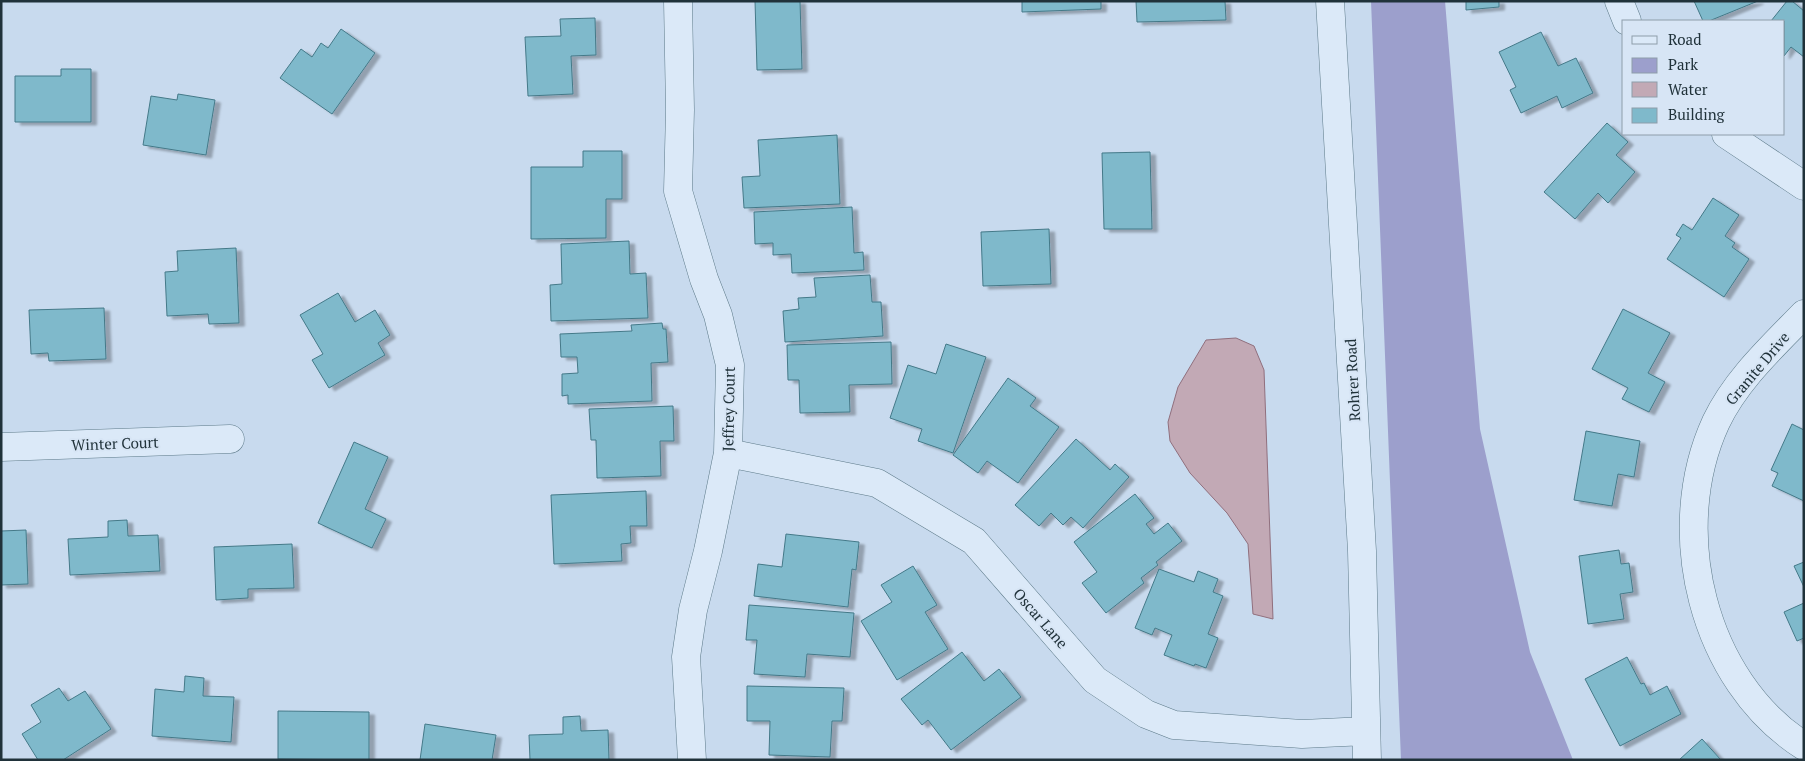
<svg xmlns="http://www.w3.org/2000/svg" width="1805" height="761" font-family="'PT Serif',serif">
  <defs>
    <filter id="shadow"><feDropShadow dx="5.5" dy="3" stdDeviation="1" flood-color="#0004"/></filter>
  </defs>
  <rect width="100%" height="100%" fill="#c8daee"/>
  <path fill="#9c9fcc" d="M1371,1H1445L1480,429L1530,652L1573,760H1401Z"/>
  <path fill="#c2a9b5" stroke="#906f7d" d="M1236,338L1254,346L1264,370L1273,619L1253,614L1248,544L1227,513L1190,473L1170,441L1168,422L1178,387L1206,340Z"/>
  <path fill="#7fb9cb" stroke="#447988" filter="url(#shadow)" d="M755,1H800L802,69L757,70Z
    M1022,1H1101V9L1022,12Z
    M1136,1H1225L1226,20L1137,22Z
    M1466,1H1499V7L1466,10Z
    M1694,1H1758L1709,21H1703Z
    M1787,1H1792L1804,11V57L1791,47L1784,56V21H1771Z
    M595,18L596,55L571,56L573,94L528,96L525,37L561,36L560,19Z
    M341,29L375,53L332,114L280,78L301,49L312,57L321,43L328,48Z
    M1541,32L1558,66L1576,58L1593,93L1562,108L1557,96L1521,113L1510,90L1516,87L1499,52Z
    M61,69H91V122H15V76H61Z
    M178,94L215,100L206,155L143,145L151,96L177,100Z
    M1607,123L1628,142L1616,155L1635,172L1608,203L1598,193L1575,219L1544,192Z
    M837,135L840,204L744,208L742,177L760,176L758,140Z
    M583,151H622V199H606V238L531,239V167H583Z
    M1150,152L1152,229H1104L1102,153Z
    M1713,198L1739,215L1725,236L1735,243L1732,247L1749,259L1724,297L1667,259L1681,238L1676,235L1683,224L1692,230Z
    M852,207L854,253L863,252L864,270L792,273L791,254L773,255V243L755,244L754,212Z
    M1049,229L1051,284L983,286L981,232Z
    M629,241L630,274L646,273L648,318L551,321L550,285L562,284L561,244Z
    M236,248L239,323L209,324L208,314L167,316L165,272L178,271L177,251Z
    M870,275L872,302H881L883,336L785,342L783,311L799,309L798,298L816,297L814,278Z
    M338,293L355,322L375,310L390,335L378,343L385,355L329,388L312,360L323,354L300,315Z
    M104,308L106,359L49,361L48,353L31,354L29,310Z
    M1623,309L1670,333L1648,373L1665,382L1649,412L1622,399L1628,388L1592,369Z
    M662,323L663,329H666L668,362L651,363L652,401L568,404V395L562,396V374L578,373L577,357H561L560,334L632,331L631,325Z
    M891,342L892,384L849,385L850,412L800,413L799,380H788L787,345Z
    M946,344L986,357L953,453L918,441L922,429L890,418L908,365L936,374Z
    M1008,378L1036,398L1030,406L1059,427L1018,483L987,461L978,473L953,455Z
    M673,406L674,441H660L661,476L597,478L596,440H591L589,409Z
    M1792,424L1804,430V501L1772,486L1778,473L1771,470Z
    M1586,431L1640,441L1634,477L1618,474L1612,506L1574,500Z
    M1076,439L1110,470L1115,464L1129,477L1083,528L1071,517L1063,525L1051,513L1039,526L1015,505Z
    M354,442L388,457L365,509L386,519L372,548L318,523Z
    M646,491L647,526H630L631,543L621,544L622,561L554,564L551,495Z
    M1135,494L1154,518L1146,524L1154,534L1168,523L1182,541L1156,562L1158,565L1141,578L1144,583L1106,613L1082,583L1097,572L1074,542Z
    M127,520L128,536L158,535L160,571L70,575L68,539L108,537V521Z
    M26,530L28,584L1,585V531Z
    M786,534L859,542L856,570L852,569L848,607L754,596L758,564L782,567Z
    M292,544L294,588L248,589V598L216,600L214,547Z
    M1619,550L1621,564L1629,563L1633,592L1620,594L1624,619L1588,624L1579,556Z
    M1804,562V587L1794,566Z
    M913,566L937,605L925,612L948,649L897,680L861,621L892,602L881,585Z
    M1159,569L1194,582L1198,571L1218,579L1213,592L1223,596L1208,634L1218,638L1206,668L1195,664L1194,666L1164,655L1172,635L1155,628L1152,635L1135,628Z
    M1804,603V638L1797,641L1784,612Z
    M749,605L854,613L850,657L807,654L805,677L754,674L757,640H746Z
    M962,652L984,681L999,669L1021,697L951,750L928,720L922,725L901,699Z
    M1627,657L1641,684L1644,683L1650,695L1667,686L1681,714L1620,746L1585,679Z
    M185,676L204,678L203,696L234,697L231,742L152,736L155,689L184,692Z
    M747,686L844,688L842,721H832L830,757L769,755L770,721H747Z
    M59,688L68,701L85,691L111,729L63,760H38L22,734L41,722L31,705Z
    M278,711L369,712V760L278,759Z
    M580,716L581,731L608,730L609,760H530L529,735L563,734V717Z
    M425,724L496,735L492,760H420Z
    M1702,739L1721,760H1679Z"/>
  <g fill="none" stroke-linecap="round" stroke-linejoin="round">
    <g stroke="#5d7a89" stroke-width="29">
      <path id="minor" d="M678,1L680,110L678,191L704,279L718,315L730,365L728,453L708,551L693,610L686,657L692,760
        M1330,1L1362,551L1367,760
        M1619,1L1627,21
        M1726,134L1804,186
        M1804,314C1772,347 1736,380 1716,422C1666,530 1702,681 1804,746
        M1,447L230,439
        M728,453L877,483L974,541L1095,680L1146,714L1174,725L1302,734L1366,731"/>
    </g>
    <use href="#minor" stroke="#dbe9f8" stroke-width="28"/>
  </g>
  <g text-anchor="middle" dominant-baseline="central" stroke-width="4" stroke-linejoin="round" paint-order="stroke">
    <g font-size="15" fill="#20323a" stroke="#d7e5f5">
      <text transform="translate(1757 368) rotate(-50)">Granite Drive</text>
      <text transform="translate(1352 380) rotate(-93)">Rohrer Road</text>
      <text transform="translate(728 409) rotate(-89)">Jeffrey Court</text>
      <text transform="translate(115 443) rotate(-2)">Winter Court</text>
      <text transform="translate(1041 618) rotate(49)">Oscar Lane</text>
    </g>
  </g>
  <rect width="1805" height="761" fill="none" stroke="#20323a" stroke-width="5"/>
  <rect x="1622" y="20" width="162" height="115" fill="#d7e5f5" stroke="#8e9daa"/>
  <rect x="1632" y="36" width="25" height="8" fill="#dbe9f8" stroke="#8e9daa"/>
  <text x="1668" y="45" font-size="15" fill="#20323a">Road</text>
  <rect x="1632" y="58" width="25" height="15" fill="#9c9fcc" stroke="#8e9daa"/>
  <text x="1668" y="70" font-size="15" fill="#20323a">Park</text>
  <rect x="1632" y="82" width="25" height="15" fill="#c2a9b5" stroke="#8e9daa"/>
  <text x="1668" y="95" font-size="15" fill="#20323a">Water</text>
  <rect x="1632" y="108" width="25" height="15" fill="#7fb9cb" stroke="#8e9daa"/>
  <text x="1668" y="120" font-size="15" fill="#20323a">Building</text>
</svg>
